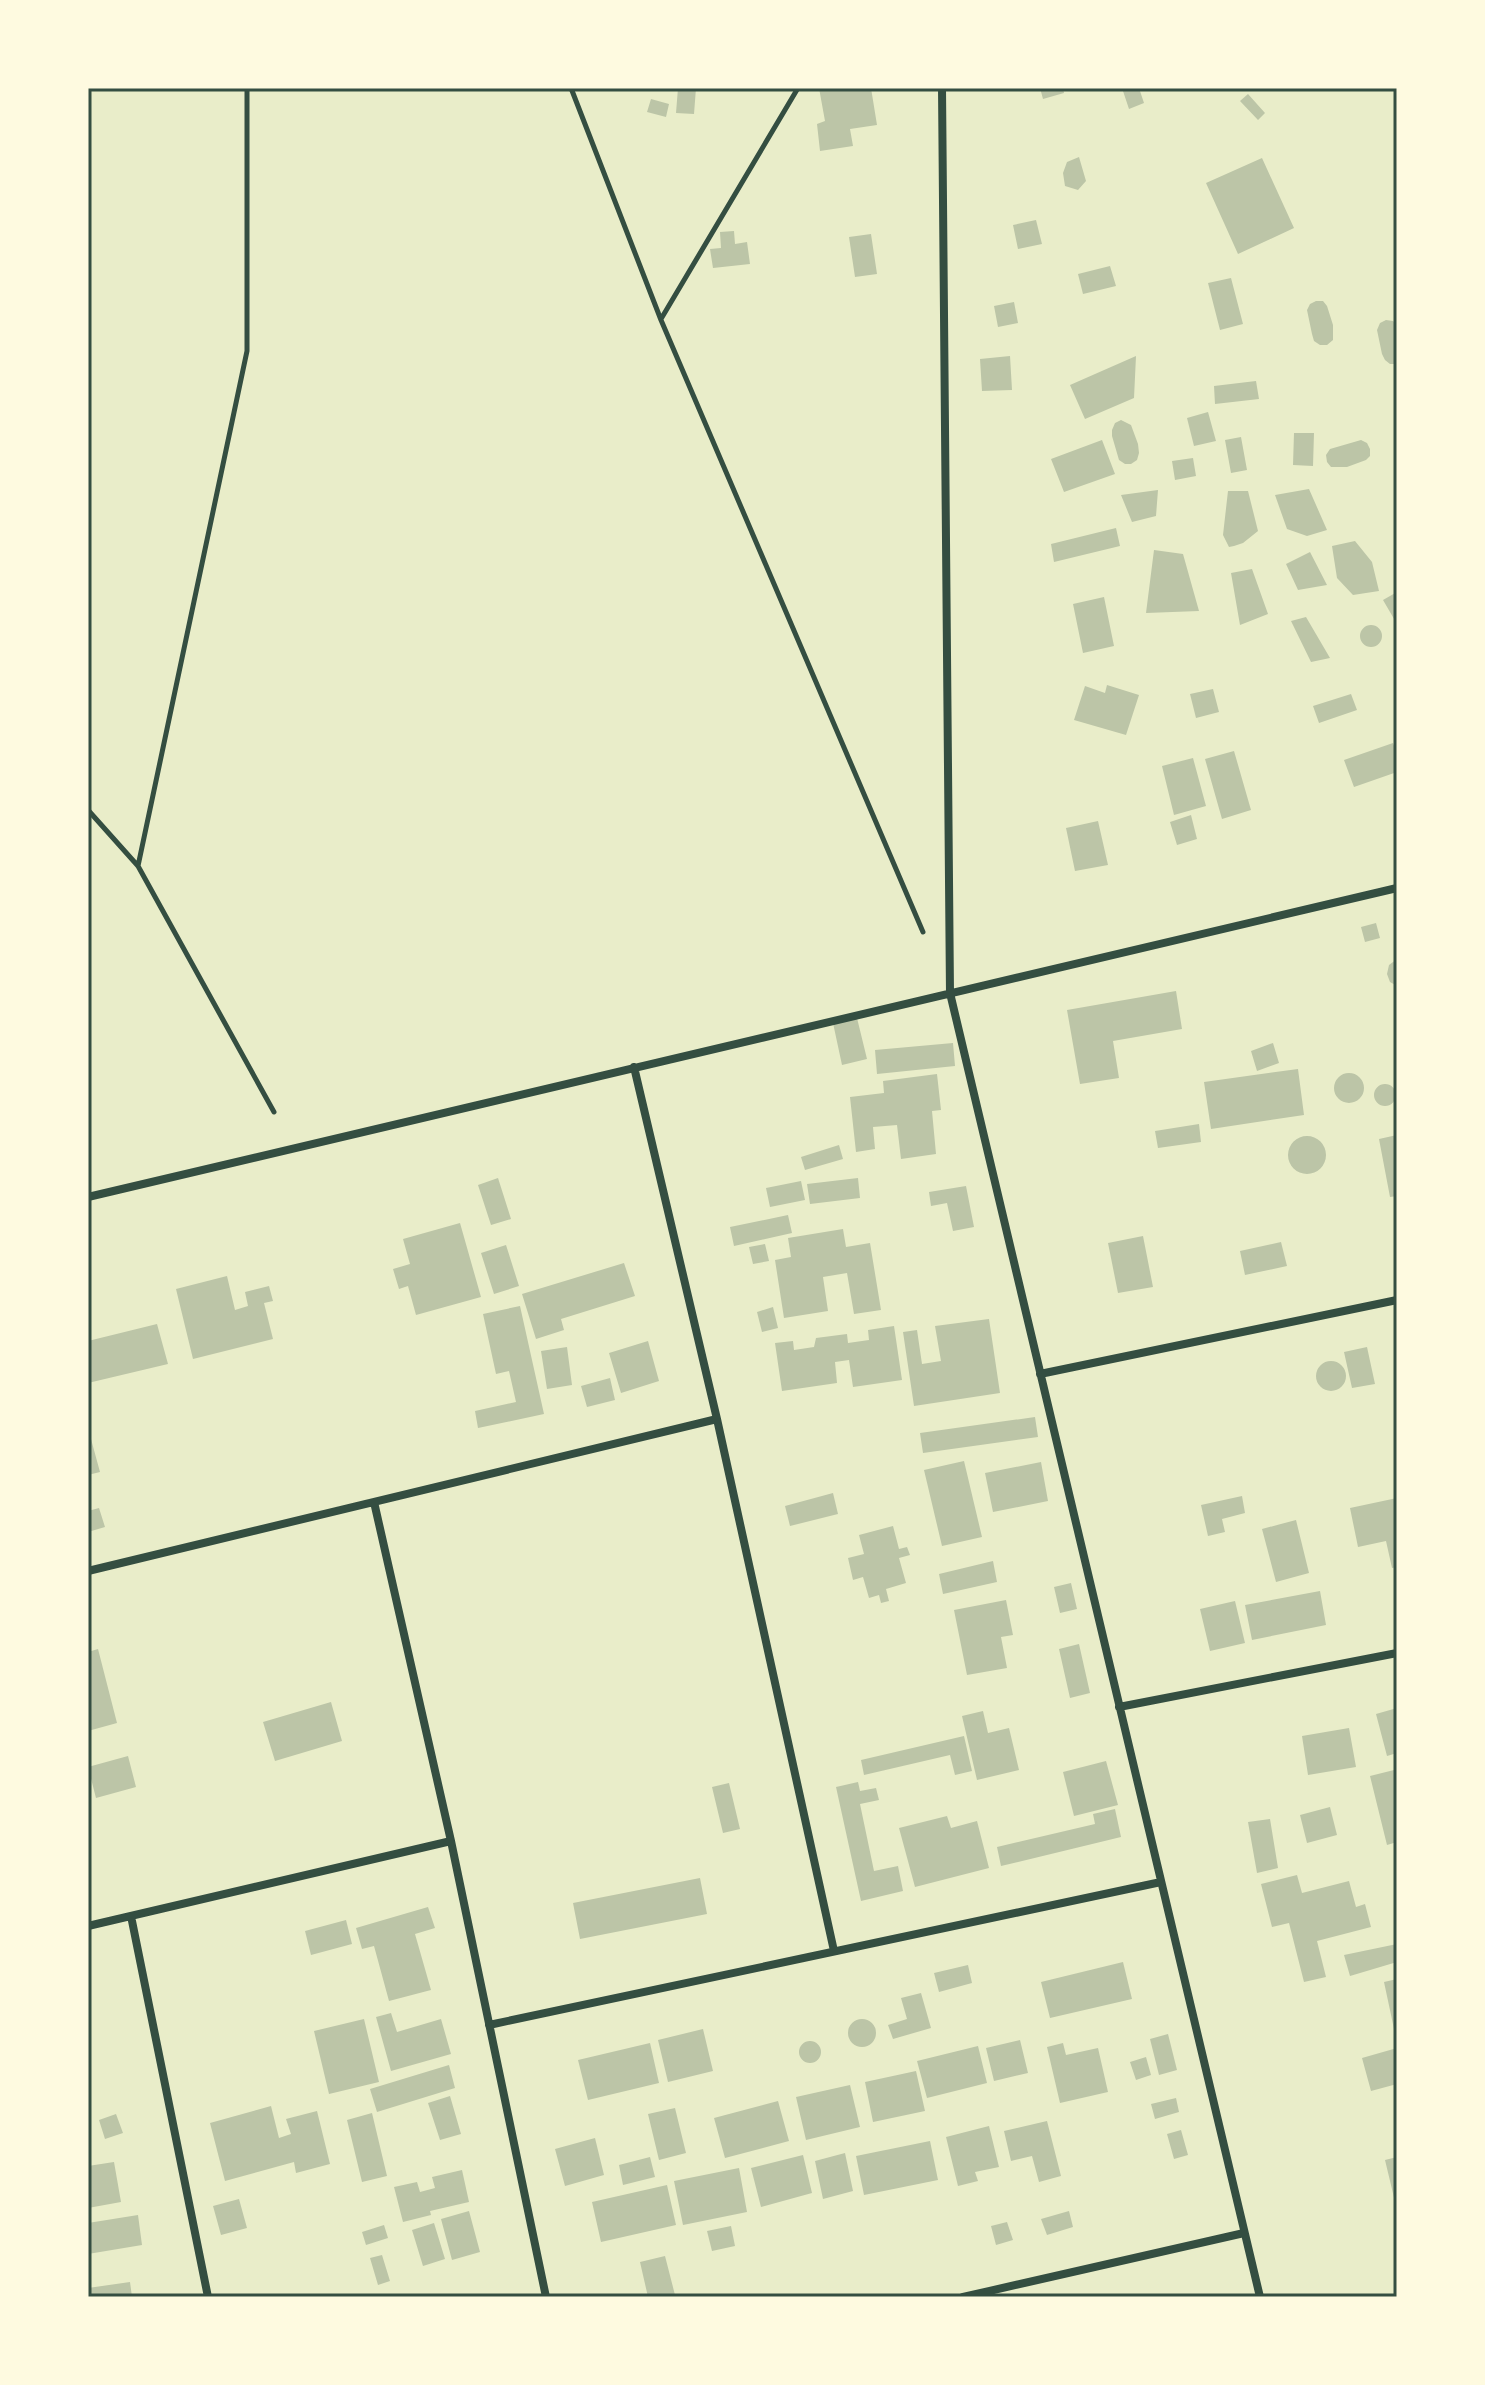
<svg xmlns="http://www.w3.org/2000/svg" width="1485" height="2385" font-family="Montserrat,sans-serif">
  <rect width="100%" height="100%" fill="#e9edc9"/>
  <path fill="#bcc5a7" d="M678,88H696L694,114L676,113Z
    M819,88H871L877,125L850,129L853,146L820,151L817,124L825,121Z
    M1040,88H1063L1064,93L1043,99Z
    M1122,88H1139L1144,103L1129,109Z
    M1248,94L1265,113L1258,120L1240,101Z
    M651,99L669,104L666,117L647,112Z
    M1079,157L1086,181L1078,190L1065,186L1063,173L1067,162Z
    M1262,158L1294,228L1238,254L1206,183Z
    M1036,220L1042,244L1018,249L1013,225Z
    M734,231L735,244L747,242L750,264L713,268L710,249L721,248L720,232Z
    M871,234L877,274L855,277L849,237Z
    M1110,266L1116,286L1083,294L1078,274Z
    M1231,278L1243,324L1220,330L1208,283Z
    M1316,301H1323L1327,306L1333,325V340L1327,345H1320L1314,341L1312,334L1307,310L1310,304Z
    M1014,302L1018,323L998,327L994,306Z
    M1386,320L1393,321L1397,325V364H1390L1385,360L1382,354L1377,330L1380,323Z
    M1010,356L1012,390L982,391L980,359Z
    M1136,356L1134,398L1085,419L1070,385Z
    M1256,381L1259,399L1215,404L1214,386Z
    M1208,412L1216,441L1194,446L1187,418Z
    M1121,420L1131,425L1138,444L1139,453L1137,460L1131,464H1125L1119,460L1112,436V430L1115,423Z
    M1294,433H1314L1313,466L1293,465Z
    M1241,437L1247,470L1231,473L1225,440Z
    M1102,440L1115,474L1064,492L1051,459Z
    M1361,440L1367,443L1370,449V456L1366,460L1347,467H1331L1327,462L1326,455L1330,449Z
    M1193,458L1196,476L1175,480L1172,461Z
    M1309,489L1327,530L1307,536L1287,529L1275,495Z
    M1158,490L1156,516L1132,522L1121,495Z
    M1228,491H1248L1258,531L1243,543L1234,546L1229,547L1223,535Z
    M1116,528L1120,546L1054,562L1051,544Z
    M1355,541L1372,562L1379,591L1353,595L1337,578L1332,546Z
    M1154,550L1183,554L1199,611L1146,613Z
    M1310,552L1327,585L1298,590L1286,564Z
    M1252,569L1268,614L1240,625L1231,573Z
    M1397,592V624L1383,600Z
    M1104,597L1114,646L1083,653L1073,604Z
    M1306,617L1330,658L1311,662L1291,621Z
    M1360 636a11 11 0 1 1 22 0a11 11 0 1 1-22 0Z
    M1107,685L1139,695L1126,735L1074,720L1085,686L1105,693Z
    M1213,689L1219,712L1196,718L1190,694Z
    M1351,694L1357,710L1319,723L1313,706Z
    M1393,743L1397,754V772L1354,787L1344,760Z
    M1234,751L1251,810L1222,819L1205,759Z
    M1193,758L1206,806L1174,815L1162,766Z
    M1191,815L1197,839L1177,845L1170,822Z
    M1098,821L1108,865L1075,871L1066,828Z
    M1376,923L1380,938L1365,942L1361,927Z
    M1397,959V986L1390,982L1387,974L1389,965Z
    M1176,991L1182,1029L1113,1041L1119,1078L1080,1084L1067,1010Z
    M857,1018L867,1059L842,1065L833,1023Z
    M953,1043L955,1066L877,1074L875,1050Z
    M1273,1043L1279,1063L1257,1071L1251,1051Z
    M1298,1069L1304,1115L1211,1129L1204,1082Z
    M1334 1088a15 15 0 1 1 30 0a15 15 0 1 1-30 0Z
    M937,1074L941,1110L932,1111L936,1154L901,1159L897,1125L873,1127L875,1149L856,1152L850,1097L884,1093L883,1081Z
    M1374 1095a11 11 0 1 1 22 0a11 11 0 1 1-22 0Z
    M1199,1124L1201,1142L1158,1148L1155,1131Z
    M1397,1135V1196L1390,1197L1379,1139Z
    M1288 1155a19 19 0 1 1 38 0a19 19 0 1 1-38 0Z
    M839,1145L843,1159L805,1170L801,1157Z
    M498,1178L511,1219L491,1225L478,1185Z
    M858,1178L860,1198L810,1204L807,1184Z
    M801,1181L805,1200L770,1207L766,1188Z
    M966,1186L974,1227L953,1231L947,1203L931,1206L929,1192Z
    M788,1215L792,1233L734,1246L730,1227Z
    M460,1223L481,1297L416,1315L408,1286L399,1289L393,1269L410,1264L403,1239Z
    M843,1229L846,1247L870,1243L881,1310L854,1314L847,1273L823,1277L828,1311L784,1318L775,1260L791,1257L788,1238Z
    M1143,1236L1153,1287L1118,1293L1108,1243Z
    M1281,1242L1287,1266L1245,1275L1240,1251Z
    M765,1244L769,1261L753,1264L749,1247Z
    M506,1245L519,1286L494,1294L481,1253Z
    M624,1263L635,1296L561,1319L564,1330L536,1339L522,1294Z
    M227,1276L235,1310L248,1306L245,1292L269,1286L273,1301L264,1303L273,1339L193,1359L176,1289Z
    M520,1306L544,1414L478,1428L475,1411L516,1402L509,1371L496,1374L483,1314Z
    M773,1307L778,1328L762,1332L757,1312Z
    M989,1319L1000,1393L914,1406L903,1332L917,1330L922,1364L941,1361L935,1326Z
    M157,1324L168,1364L88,1383V1341Z
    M894,1326L902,1380L853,1387L849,1360L835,1362L837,1383L782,1391L775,1343L793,1341L794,1350L814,1347L816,1338L847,1334L848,1343L869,1340L868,1330Z
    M648,1341L659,1381L621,1393L609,1353Z
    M567,1347L572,1385L547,1389L541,1351Z
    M1367,1347L1375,1384L1352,1388L1344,1352Z
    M1316 1376a15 15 0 1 1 30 0a15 15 0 1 1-30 0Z
    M610,1378L615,1400L587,1407L581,1386Z
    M1035,1417L1038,1437L923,1453L920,1433Z
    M88,1428L100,1472L88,1475Z
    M964,1461L982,1537L942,1546L924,1470Z
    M1041,1462L1048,1501L993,1512L985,1473Z
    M833,1493L838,1514L790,1526L785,1506Z
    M1242,1496L1245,1513L1222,1519L1225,1532L1208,1536L1201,1505Z
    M1397,1498V1567L1392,1568L1386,1541L1358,1547L1350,1508Z
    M99,1508L105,1527L88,1532V1511Z
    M1296,1520L1309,1573L1276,1582L1262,1529Z
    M893,1526L899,1549L907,1547L910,1555L899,1558L906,1583L886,1589L889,1601L881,1603L879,1595L869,1598L863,1577L853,1580L848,1558L864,1554L859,1535Z
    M993,1561L997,1582L943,1594L939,1574Z
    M1071,1583L1077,1609L1060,1613L1054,1587Z
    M1320,1591L1326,1625L1252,1640L1245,1605Z
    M1006,1600L1013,1635L1001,1637L1007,1668L967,1675L954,1610Z
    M1235,1601L1245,1643L1210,1651L1200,1609Z
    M1079,1644L1090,1693L1070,1698L1059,1649Z
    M98,1649L117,1723L88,1731V1652Z
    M331,1702L342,1741L275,1761L263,1722Z
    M1397,1708V1753L1387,1756L1376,1714Z
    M983,1711L988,1733L1009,1728L1019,1770L977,1780L962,1716Z
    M1349,1728L1356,1767L1308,1775L1302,1736Z
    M964,1736L972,1771L955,1775L950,1755L864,1775L861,1760Z
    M128,1756L136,1787L96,1798L88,1767Z
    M1106,1761L1118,1805L1074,1816L1063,1772Z
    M1394,1770L1397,1784V1842L1387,1845L1370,1776Z
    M858,1782L860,1791L876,1788L879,1800L860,1804L874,1871L898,1866L903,1891L861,1901L836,1787Z
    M729,1783L740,1829L723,1833L712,1787Z
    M1330,1807L1337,1835L1307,1843L1300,1815Z
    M1115,1809L1121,1837L1001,1866L997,1847L1095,1824L1093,1814Z
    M947,1816L951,1828L977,1821L989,1868L915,1887L899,1828Z
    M1270,1819L1278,1868L1257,1873L1248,1822Z
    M1297,1875L1302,1893L1349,1881L1356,1907L1365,1904L1371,1927L1317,1941L1326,1977L1304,1982L1289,1923L1272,1927L1261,1884Z
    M700,1878L707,1914L580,1939L573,1903Z
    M428,1907L435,1928L415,1934L431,1990L389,2001L374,1946L362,1949L356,1928Z
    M346,1920L352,1944L311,1955L305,1931Z
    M1397,1944V1962L1350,1976L1344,1955Z
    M1123,1962L1132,1999L1050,2018L1041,1982Z
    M968,1965L972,1983L939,1992L934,1973Z
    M1397,1979V2028L1394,2029L1384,1982Z
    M921,1993L931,2028L893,2039L888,2025L907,2019L901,1998Z
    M391,2013L397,2032L441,2019L451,2054L391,2071L376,2017Z
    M848 2033a14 14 0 1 1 28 0a14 14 0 1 1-28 0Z
    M364,2019L379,2082L329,2094L314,2031Z
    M703,2029L713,2071L668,2082L658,2040Z
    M1168,2034L1177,2070L1159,2075L1150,2039Z
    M1020,2040L1028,2073L994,2081L986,2048Z
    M799 2052a11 11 0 1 1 22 0a11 11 0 1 1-22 0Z
    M650,2043L659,2083L588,2100L578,2060Z
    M1063,2043L1066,2055L1098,2048L1108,2092L1060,2103L1047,2047Z
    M978,2046L987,2083L927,2098L917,2061Z
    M1397,2048V2084L1371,2091L1362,2058Z
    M1146,2057L1151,2075L1136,2080L1130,2062Z
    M449,2065L455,2088L377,2112L370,2089Z
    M916,2071L925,2111L873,2122L865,2082Z
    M850,2085L860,2127L806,2140L796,2097Z
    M450,2096L461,2134L440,2140L428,2103Z
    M1176,2098L1179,2112L1155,2119L1151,2104Z
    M778,2101L789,2141L725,2158L714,2118Z
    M271,2106L279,2138L291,2134L286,2119L317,2111L330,2164L296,2173L294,2162L225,2181L210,2123Z
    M675,2108L686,2153L659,2160L648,2114Z
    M372,2113L387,2176L362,2182L347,2120Z
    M116,2114L123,2133L105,2139L99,2120Z
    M1047,2121L1061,2176L1039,2182L1032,2156L1011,2161L1004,2131Z
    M989,2126L999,2167L975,2172L978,2181L958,2186L946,2137Z
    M1181,2130L1188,2155L1174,2159L1167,2134Z
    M595,2138L604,2175L565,2186L555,2149Z
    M930,2141L938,2180L864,2195L856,2156Z
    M845,2153L853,2191L823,2199L815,2161Z
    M803,2155L812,2193L761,2207L751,2168Z
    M650,2157L655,2177L623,2185L619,2165Z
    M1397,2157V2206H1396L1385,2160Z
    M114,2162L121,2202L88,2208V2166Z
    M739,2168L747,2212L683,2225L674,2181Z
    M462,2170L469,2202L430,2211L431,2215L403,2222L394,2187L417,2182L420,2192L435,2188L432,2177Z
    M667,2185L676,2225L601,2242L592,2202Z
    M239,2199L247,2228L221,2235L213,2206Z
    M469,2211L480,2252L452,2260L441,2219Z
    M1069,2211L1073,2227L1047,2235L1041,2219Z
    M138,2215L142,2245L88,2254V2223Z
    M1007,2222L1013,2240L996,2245L991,2226Z
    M434,2223L445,2259L423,2266L412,2230Z
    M384,2225L388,2238L366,2245L362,2232Z
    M731,2226L735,2246L712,2251L707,2231Z
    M382,2255L390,2281L378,2285L370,2258Z
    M665,2256L675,2295L648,2297L640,2262Z
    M130,2282L132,2297H88V2288Z"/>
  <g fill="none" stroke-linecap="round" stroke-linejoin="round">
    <path stroke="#344e41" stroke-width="5" d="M571,88L661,320L923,932
      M661,319L798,88
      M88,810L138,866L274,1112
      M138,866L247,351V88"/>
    <path stroke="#344e41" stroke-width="8" d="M942,88L950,993L1260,2297
      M634,1067L717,1419L834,1951
      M88,1197L1397,888
      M1040,1374L1397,1300
      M374,1502L451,1841L546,2297
      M88,1571L717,1419
      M1119,1707L1397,1653
      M131,1916L208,2297
      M88,1926L451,1841
      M489,2025L1161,1882
      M963,2297L1244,2233"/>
  </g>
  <rect width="1485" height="2385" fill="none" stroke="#fefae0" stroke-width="180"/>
  <rect x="90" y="90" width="1305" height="2205" fill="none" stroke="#344e41" stroke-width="3"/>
</svg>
